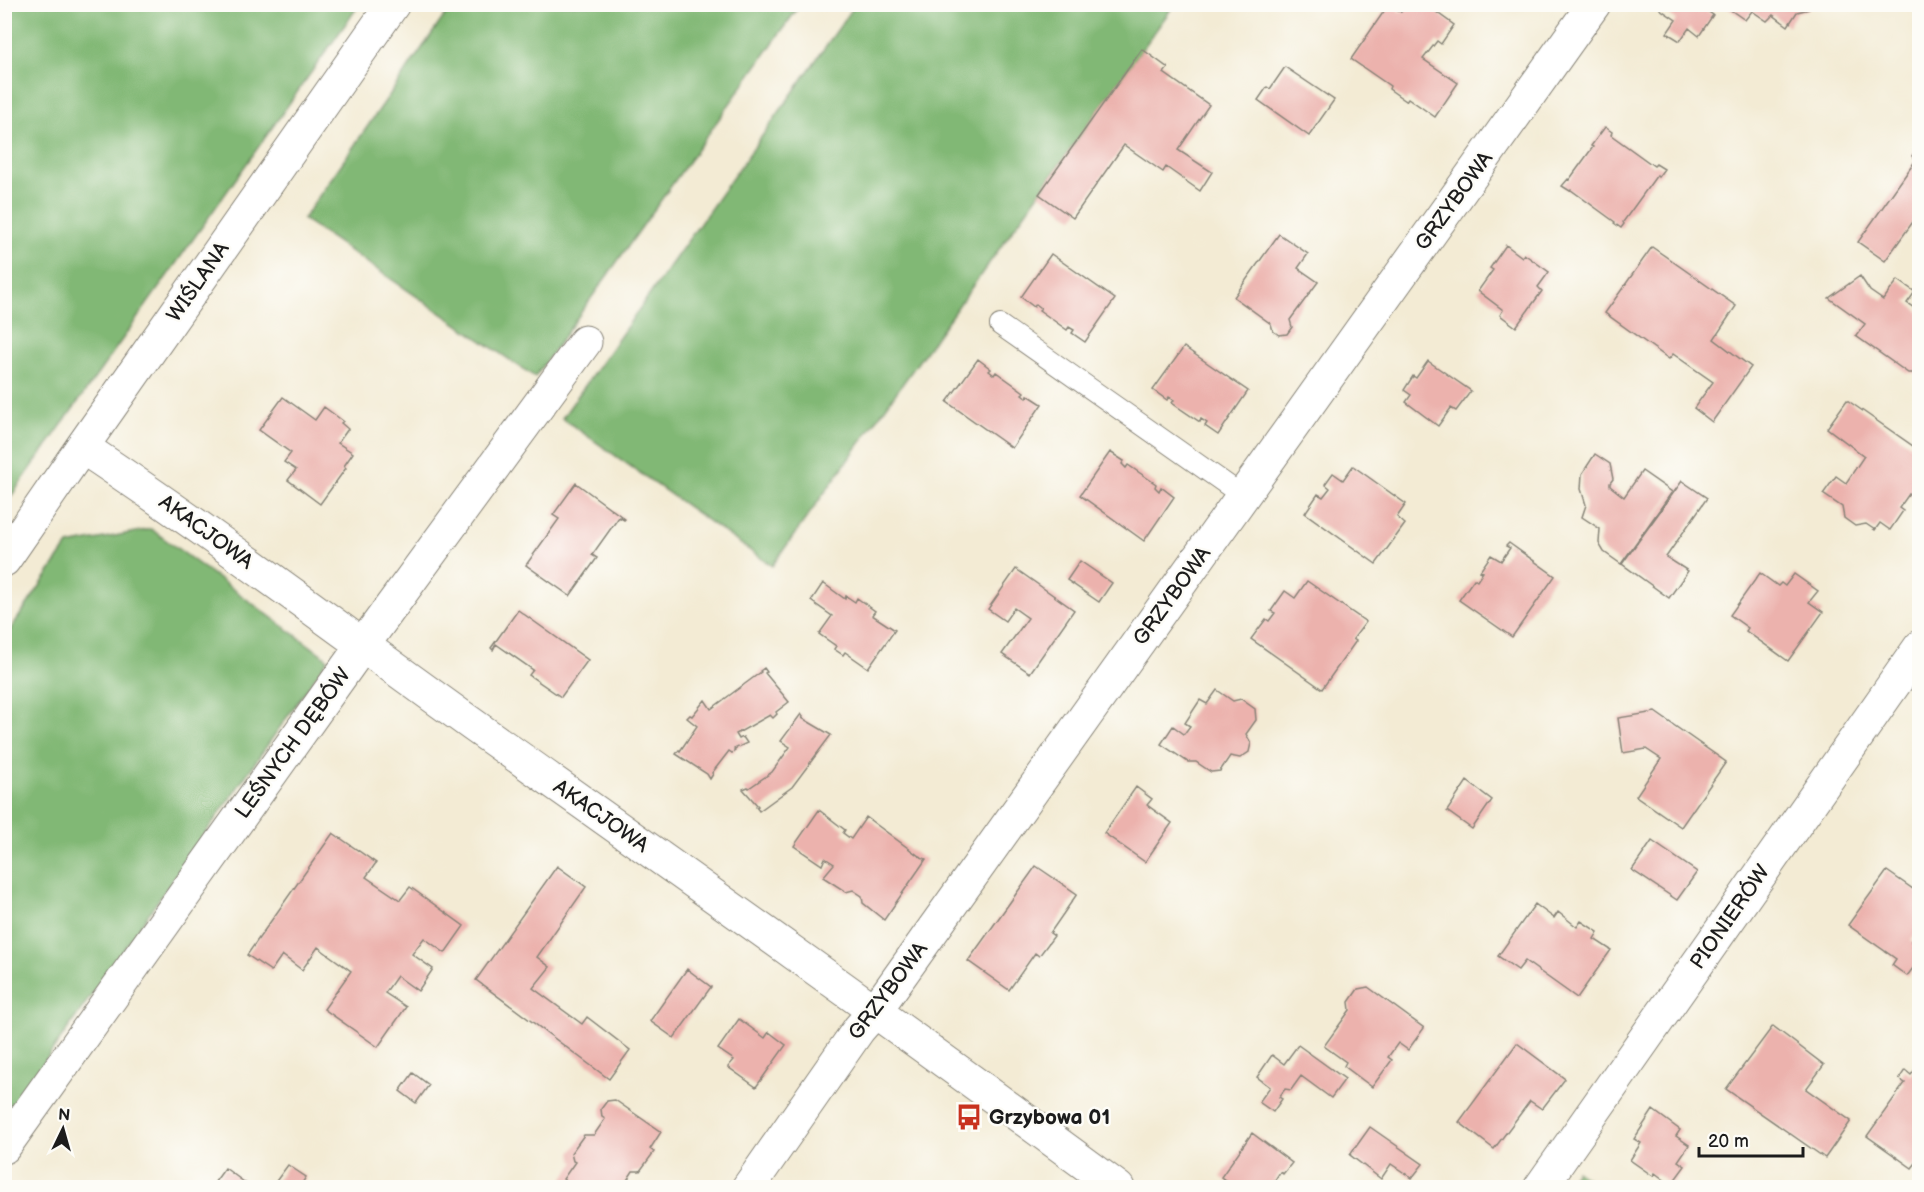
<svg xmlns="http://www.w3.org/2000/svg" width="1924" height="1192" font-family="'Balsamiq Sans',sans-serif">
  <rect width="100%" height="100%" fill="#fdfcf7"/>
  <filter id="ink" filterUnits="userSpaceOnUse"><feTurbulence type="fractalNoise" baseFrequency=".0167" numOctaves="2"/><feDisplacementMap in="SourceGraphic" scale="12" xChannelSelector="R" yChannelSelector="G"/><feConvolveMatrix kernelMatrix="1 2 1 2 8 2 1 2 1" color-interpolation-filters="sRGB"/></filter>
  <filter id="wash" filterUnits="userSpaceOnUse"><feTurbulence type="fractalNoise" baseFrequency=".008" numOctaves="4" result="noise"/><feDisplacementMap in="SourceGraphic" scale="24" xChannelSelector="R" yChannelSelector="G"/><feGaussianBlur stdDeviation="1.35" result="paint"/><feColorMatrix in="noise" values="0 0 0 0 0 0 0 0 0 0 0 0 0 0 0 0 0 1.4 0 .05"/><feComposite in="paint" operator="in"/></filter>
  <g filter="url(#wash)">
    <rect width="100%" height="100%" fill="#f3ebd4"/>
    <path fill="#81b874" stroke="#4e6a48" stroke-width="1.5" d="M5,4L359,5L5,505L4,5Z
      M452,5H800L535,377L303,219Z
      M855,5H1174L772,566L562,418Z
      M151,529L328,659L5,1118V637L68,545Z
      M1576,1171L1599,1187H1564Z"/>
    <g id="blocks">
      <path fill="#ecb2ad" d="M1389,4L1401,12L1407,4H1425L1454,25L1441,44L1437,41L1423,59L1458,83L1435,117L1408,98L1406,101L1389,89L1390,86L1351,59Z
        M1663,4H1697L1713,15L1699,36L1689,28L1680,41L1667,33L1676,20L1660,9Z
        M1722,4H1812L1809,9L1797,12L1788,26L1773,15L1767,21L1752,11L1745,20Z
        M1142,49L1168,68L1164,73L1209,105L1178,150L1212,172L1200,191L1166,167L1163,172L1124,145L1073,218L1039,194Z
        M1285,67L1334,100L1309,136L1258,100L1267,87L1270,89Z
        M1605,127L1612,132L1611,135L1654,166L1656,164L1664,169L1658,177L1657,175L1623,222L1624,224L1621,228L1614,223L1615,222L1571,190L1570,191L1562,186L1568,179L1569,180L1593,147L1591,146Z
        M1920,145V212L1885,261L1858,242L1916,160L1912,156Z
        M1279,234L1308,254L1298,268L1318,282L1290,320L1292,327L1287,334L1279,335L1273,331L1271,324L1234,297Z
        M1506,245L1522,257L1524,254L1549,272L1538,287L1542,291L1516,327L1500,315L1503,310L1478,291L1493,270L1490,268Z
        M1652,247L1736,306L1714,339L1751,367L1712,422L1694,408L1713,382L1673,354L1669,359L1605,313Z
        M1051,254L1115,299L1085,342L1072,333L1074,330L1069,327L1067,330L1039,310L1041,308L1036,304L1034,307L1021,297Z
        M1860,276L1870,291L1883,300L1898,280L1915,292L1907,303L1920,312V369L1917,373H1908L1856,336L1865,324L1829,298Z
        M1184,347L1248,391L1218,435L1205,426L1207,423L1201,419L1200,422L1172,403L1174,400L1169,397L1167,400L1153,390Z
        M978,359L991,369L989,371L994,375L996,372L1024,392L1022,394L1027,398L1028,395L1042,404L1012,448L947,402Z
        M1428,361L1471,391L1456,411L1451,408L1438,426L1406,402L1411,395L1404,390L1413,376L1416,378Z
        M283,397L315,420L324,407L343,421L341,423L348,429L338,443L353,453L344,466L346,468L320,504L288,480L296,470L284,462L291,453L259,430Z
        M1847,400L1920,451V467L1917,470L1920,472V488L1913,496L1909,494L1899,508L1903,511L1890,530L1880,523L1875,530L1866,524L1855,526L1844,518L1842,507L1823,494L1836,476L1846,483L1864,456L1827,428Z
        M1110,452L1124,461L1122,464L1126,468L1128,465L1156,484L1155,487L1159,491L1161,487L1174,497L1144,541L1080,495Z
        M1595,454L1610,464L1613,479L1610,483V486L1624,497L1642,471L1672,492L1621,564L1604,552L1601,547L1599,543L1600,529L1582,517L1586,505L1581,489L1582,474Z
        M1353,466L1406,504L1397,517L1405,524L1376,564L1305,513L1318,494L1323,497L1330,488L1325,484L1333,473L1343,480Z
        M1682,481L1707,498L1666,557L1688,571L1669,598L1622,564Z
        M576,483L625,519L624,520L619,517L592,555L597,558L570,596L526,565L559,519L553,515Z
        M1509,543L1555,576L1512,637L1459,600L1474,579L1477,581L1483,572L1480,571L1491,555L1501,561L1510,548L1506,546Z
        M1080,561L1112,583L1099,602L1067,580Z
        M1016,569L1074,610L1030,673L1002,654L1028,618L1014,608L1005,621L988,609Z
        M1760,573L1778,586L1781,583L1785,586L1794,574L1818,591L1809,602L1823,612L1788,661L1746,631L1748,628L1730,615Z
        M1307,581L1366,622L1353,639L1356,641L1322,689L1251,639L1266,619L1269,621L1275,613L1271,611L1285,591L1295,598Z
        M823,583L845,599L846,596L855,602L857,598L875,611L872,615L895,630L868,668L845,652L843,655L834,649L836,646L819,634L832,616L811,601Z
        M518,610L588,660L561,697L529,675L533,670L496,644L493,650L491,648Z
        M764,668L767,672L765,673L789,702L776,712L777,714L773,718L770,715L736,734L739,739L743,737L747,743L734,749L735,751L732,753L729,751L712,773L713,774L710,779L707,774L676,754L679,750L680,751L697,726L687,718L690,715L692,716L705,700L711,709L761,672L760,671Z
        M1217,690L1233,701L1241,699L1255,709L1256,720L1246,734L1251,743L1249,752L1240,758L1230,756L1220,771L1211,772L1196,762H1188L1161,744L1173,726L1184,734L1190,726L1185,723L1200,700L1207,704Z
        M1655,712L1726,762L1681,827L1636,796L1661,759L1646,749L1623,753L1618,718Z
        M801,714L803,717L802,718L831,735L792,787L759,811L756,807L758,806L743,789L748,787L749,788L772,772L790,747L781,741Z
        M1467,781L1492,800L1472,829L1447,811Z
        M1136,787L1152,799L1147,805L1172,823L1145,862L1104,833Z
        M819,810L845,830L843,833L851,839L866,817L919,856L926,859L884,920L863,903L862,896L853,890L846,892L823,877L834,864L825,858L822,865L794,846Z
        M333,833L376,863L366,877L400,900L410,887L464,926L445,953L424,938L412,954L433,969L418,991L397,976L385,993L406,1007L378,1047L324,1009L351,971L326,953L318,947L302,970L282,955L271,971L247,955Z
        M1652,841L1697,872L1677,900L1632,870Z
        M557,866L586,887L537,957L550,967L533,988L582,1024L587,1017L630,1050L609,1079L476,980Z
        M1036,866L1077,894L1050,933L1054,936L1039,956L1035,953L1009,990L968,961Z
        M1887,871L1920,894V928L1911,941L1920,947V959L1907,976L1892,965L1896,959L1848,925Z
        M1535,904L1554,918L1558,912L1577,927L1581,921L1598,932L1594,939L1611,950L1577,998L1525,961L1518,970L1498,956Z
        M687,969L711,987L674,1038L650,1021Z
        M1368,987L1424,1028L1408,1050L1398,1043L1388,1057L1392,1060L1372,1087L1344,1066L1346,1062L1324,1046L1350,1010L1349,1002L1358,989Z
        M739,1019L765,1038L769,1032L786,1045L756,1087L728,1067L734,1060L718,1049Z
        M1773,1026L1824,1065L1806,1089L1851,1121L1825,1158L1726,1089Z
        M1517,1043L1565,1079L1542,1109L1530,1101L1494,1149L1459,1122Z
        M1298,1045L1345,1079L1331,1098L1301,1076L1291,1090L1285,1089L1279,1097L1282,1099L1273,1112L1259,1102L1270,1087L1257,1077L1272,1055L1284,1064Z
        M1920,1063V1158L1912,1168L1867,1136L1905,1083L1899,1079L1905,1070L1911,1075Z
        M413,1073L429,1085L416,1103L400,1091Z
        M615,1100L661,1132L650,1149L654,1152L640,1171H633L622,1188H575L563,1179L575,1162L573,1161L571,1153L584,1135H594L605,1119L602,1117L601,1109L607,1101Z
        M1653,1110L1680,1130L1676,1136L1689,1145L1678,1161L1685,1166L1671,1185L1655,1173L1653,1176L1630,1160L1641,1143L1634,1139Z
        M1370,1127L1423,1164L1412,1178L1391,1164L1381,1179L1350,1155Z
        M1252,1133L1292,1163L1283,1174L1280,1172L1273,1183L1276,1185L1275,1188H1236L1221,1177Z
        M288,1165L306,1177L299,1188H271Z
        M225,1168L252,1188H214L212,1186Z"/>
    </g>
  </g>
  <g filter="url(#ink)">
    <use href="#blocks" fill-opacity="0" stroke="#888478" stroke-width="1.5"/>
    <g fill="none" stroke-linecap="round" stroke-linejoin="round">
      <g stroke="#888478" stroke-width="22">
        <path id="lane" d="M1000,325L1243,496"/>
      </g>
      <g stroke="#888478" stroke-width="35">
        <path id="street" d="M4,1147L352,660L585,342
          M748,1188L859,1029L875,1011L1594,4
          M1540,1188L1920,647"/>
      </g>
      <g stroke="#888478" stroke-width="35">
        <path id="secondary" d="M82,447C215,535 343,632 473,725C689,878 905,1031 1118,1188
          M4,560L82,447L393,4"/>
      </g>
      <use href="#lane" stroke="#fff" stroke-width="20"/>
      <use href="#street" stroke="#fff" stroke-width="33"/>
      <use href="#secondary" stroke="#fff" stroke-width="33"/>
    </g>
  </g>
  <defs>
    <g id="bus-bare" transform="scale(2.07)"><path d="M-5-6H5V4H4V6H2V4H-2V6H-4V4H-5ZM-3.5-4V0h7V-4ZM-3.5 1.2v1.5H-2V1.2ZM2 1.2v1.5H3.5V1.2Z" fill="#c8321e" stroke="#fdfcf7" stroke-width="2.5" paint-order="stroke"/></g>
  </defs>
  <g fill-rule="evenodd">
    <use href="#bus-bare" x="969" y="1117"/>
  </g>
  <g text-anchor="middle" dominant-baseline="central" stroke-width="5" stroke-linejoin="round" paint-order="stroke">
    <g font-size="21" fill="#1c1c1c" stroke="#fdfcf7">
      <text transform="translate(1454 201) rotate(-54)">GRZYBOWA</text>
      <text transform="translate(198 282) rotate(-55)">WIŚLANA</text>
      <text transform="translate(206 532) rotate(36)">AKACJOWA</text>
      <text transform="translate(1172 596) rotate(-54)">GRZYBOWA</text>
      <text transform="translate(293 743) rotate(-54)">LEŚNYCH DĘBÓW</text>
      <text transform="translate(601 816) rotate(35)">AKACJOWA</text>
      <text transform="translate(1730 917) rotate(-55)">PIONIERÓW</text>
      <text transform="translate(888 991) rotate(-53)">GRZYBOWA</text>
    </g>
    <g font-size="21" font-weight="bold" fill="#1c1c1c" stroke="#fdfcf7" text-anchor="start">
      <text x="989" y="1117">Grzybowa 01</text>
    </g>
  </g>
  <rect width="1924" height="1192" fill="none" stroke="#fdfcf7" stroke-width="24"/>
  <g transform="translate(63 1129) rotate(5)" stroke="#fdfcf7" stroke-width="4.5" paint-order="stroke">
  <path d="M0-4.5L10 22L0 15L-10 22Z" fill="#1c1c1c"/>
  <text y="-9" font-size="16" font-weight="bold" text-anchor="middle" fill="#1c1c1c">N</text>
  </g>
  <path d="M1699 1147v9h104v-9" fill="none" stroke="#1c1c1c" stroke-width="3"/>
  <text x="1708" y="1147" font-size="18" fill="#1c1c1c" stroke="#fdfcf7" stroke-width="4.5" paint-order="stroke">20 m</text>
</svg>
